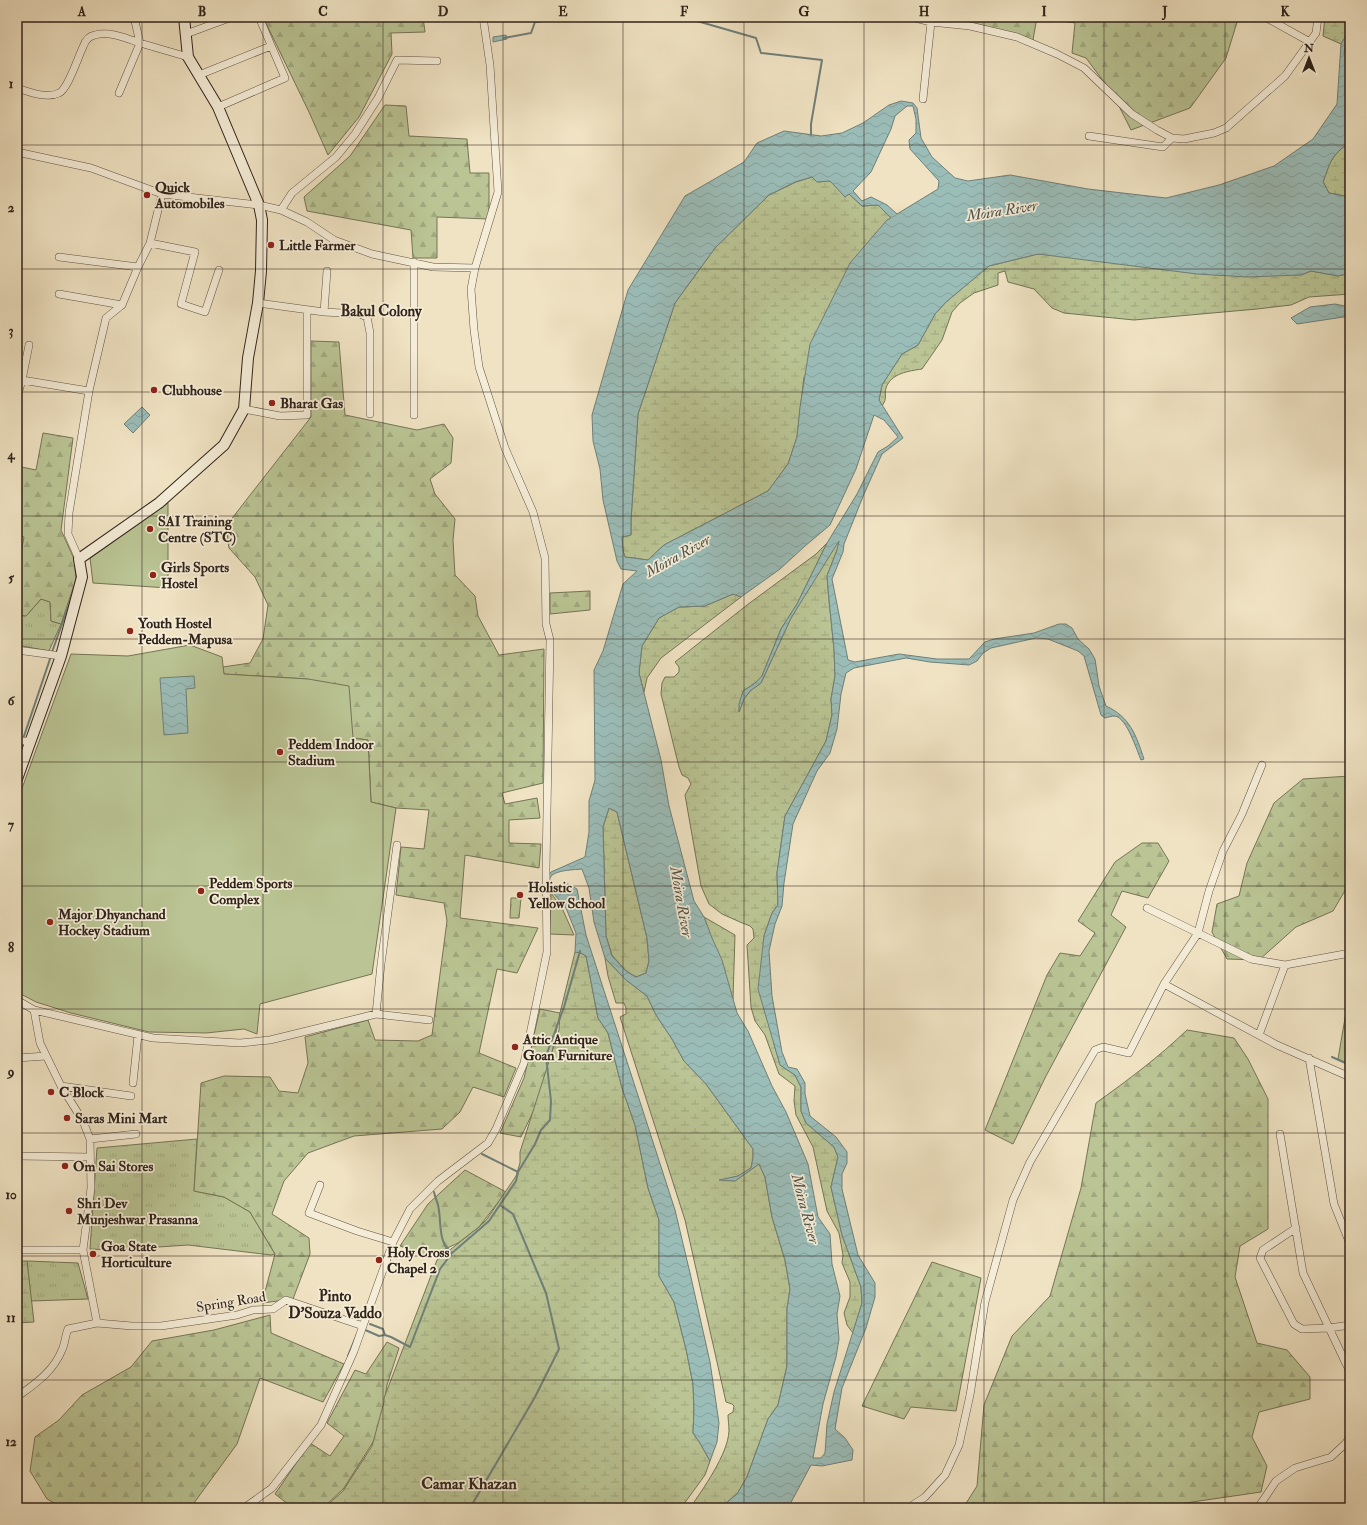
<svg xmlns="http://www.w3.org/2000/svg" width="1367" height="1525" font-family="'IM FELL Double Pica',serif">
  <defs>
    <pattern id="grass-tufts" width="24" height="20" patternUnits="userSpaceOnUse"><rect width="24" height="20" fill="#bac494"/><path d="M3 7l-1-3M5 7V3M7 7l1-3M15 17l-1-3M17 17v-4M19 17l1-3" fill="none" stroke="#a0a87f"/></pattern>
    <pattern id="forest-firs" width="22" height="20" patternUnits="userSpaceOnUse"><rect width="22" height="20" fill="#bac494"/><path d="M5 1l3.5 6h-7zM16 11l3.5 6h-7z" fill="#a0a87f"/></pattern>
    <pattern id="wetland-marsh" width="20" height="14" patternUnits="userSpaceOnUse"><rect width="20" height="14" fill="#bac494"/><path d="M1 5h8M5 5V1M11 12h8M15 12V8" fill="none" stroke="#a0a87f"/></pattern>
    <pattern id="water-waves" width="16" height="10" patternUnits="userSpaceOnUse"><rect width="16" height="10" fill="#9bbdb8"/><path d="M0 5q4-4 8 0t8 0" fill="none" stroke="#86a29e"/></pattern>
  </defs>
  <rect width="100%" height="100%" fill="#f0e3c3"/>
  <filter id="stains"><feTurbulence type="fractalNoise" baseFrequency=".005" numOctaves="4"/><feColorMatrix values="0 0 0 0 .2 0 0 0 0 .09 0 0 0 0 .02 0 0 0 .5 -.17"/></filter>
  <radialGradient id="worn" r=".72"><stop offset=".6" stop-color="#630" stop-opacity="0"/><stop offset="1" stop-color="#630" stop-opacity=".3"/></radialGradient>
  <path fill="url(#grass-tufts)" stroke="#757457" d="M41,599L50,602L51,621L61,624L49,651L17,645V615L26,616Z
    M511,898H521L519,918H510Z
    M197,1139L194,1191L224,1197L250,1212L275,1254L271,1255L188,1245L114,1250L90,1249L97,1148Z
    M27,1261L78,1263L88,1299L31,1301Z"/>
  <path fill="url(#forest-firs)" stroke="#757457" d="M263,17H423L425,32L391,33L392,54L359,117L328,155L309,112Z
    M926,17H1037L1033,40L976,24Z
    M1038,17H1236L1238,19L1226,58L1190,108L1131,130L1113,94L1086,58L1072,53L1075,23Z
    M385,105L406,106L409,136L467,139L470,173H489V219L437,217V258H413L411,230L307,211L304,197L350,156Z
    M311,341L339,342L345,415L417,430L444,424L453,438L451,463L430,479L435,494L455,519L453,540L455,575L475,596L478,616L499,655L544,649L543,783L502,793L505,804L537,798L540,818L509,820V843L541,844L539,868L465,855L460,918L538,928L517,973L497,969L479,1053L516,1068L504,1097L473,1087L460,1112L442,1129L354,1136L308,1153L284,1181L272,1214L309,1238L310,1254L293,1299L262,1303L275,1254L250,1212L224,1197L194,1191L201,1083L224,1076L270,1077L279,1091L298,1093L308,1063L305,1037L368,1020L375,1040L418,1041L432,1035L447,921L444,903L396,895L401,847L424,849L429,810L396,808L371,802L368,740L353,738L308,679L224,674L223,667L250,663L263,639L268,605L255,577L229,548L226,526L311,417Z
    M43,433L73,438L61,530L74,559L76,579L61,624L51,621L50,602L41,599L26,616L17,615V573L24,537L17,535V466L36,470Z
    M590,591V610L550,614V593Z
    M1350,776V882L1333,911L1296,927L1259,960L1227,959L1212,932L1217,904L1239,896L1247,863L1274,803L1303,779Z
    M1142,843H1158L1169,861L1148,898L1122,891L1111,915L1126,927L1046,1076L1013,1144L985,1130L1047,975L1060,953L1080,956L1095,933L1078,921L1115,862Z
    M1350,989V1066L1338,1059Z
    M540,1009L560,1013L545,1087L521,1137L500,1133L524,1078Z
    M1187,1030L1234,1038L1248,1059L1268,1099V1229L1240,1246L1235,1277L1257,1343L1287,1350L1310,1377V1399L1259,1412L1252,1437L1267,1466L1261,1492L1151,1508H963L977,1486L984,1405L1012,1336L1050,1296L1081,1188L1096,1103C1128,1080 1159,1057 1187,1030Z
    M465,1170L506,1192L479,1227L458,1243L428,1257L400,1246L428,1204Z
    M932,1262L981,1278L956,1411L911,1407L904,1419L862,1406Z
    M270,1315L271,1333L344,1364L323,1402L260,1378L237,1444L194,1503L183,1508H63L47,1499L30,1471L35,1437L59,1420L82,1395L131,1367L152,1341L214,1330Z
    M387,1342L399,1348L387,1385L380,1431L344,1488L323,1508H293L275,1494L310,1443L330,1456L344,1436L327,1423L355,1370L366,1374Z"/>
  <path fill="url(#wetland-marsh)" stroke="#757457" d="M1325,17H1350V29L1341,44L1323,36Z
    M1350,142V197L1329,193L1323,182C1331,160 1331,156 1350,142Z
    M812,177L818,182L830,181L845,196L849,194L862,206L878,205L892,217L804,377L797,437L788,464L768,491L664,545L648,560L625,557L623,551L622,537L631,535V521L638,414L675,303L715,248L769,195L796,182Z
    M1038,254L1301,275L1311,271L1338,276L1350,273V294L1309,297L1291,305L1257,309L1134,320L1064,313L1052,308L1034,289L1008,282L1005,271L998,273V285L974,293L960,303L952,312L942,340L922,369C909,371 891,373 886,388C884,396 888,397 882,406L879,400L882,385L902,354L918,345L935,314L946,302L989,266Z
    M838,541L840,542L827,576L829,600L834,649L835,676L831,699L832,715L826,741L785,816L777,873L778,905L772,913L764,936L774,1043L780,1065L795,1075L801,1087V1111L806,1123L834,1147L838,1157L831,1187L842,1235L861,1287L862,1303L853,1333L847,1325L844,1313L850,1297V1282L842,1263L843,1255L839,1233L827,1211L813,1147L796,1115L794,1101L795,1086L779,1074L765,1035L755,1021L751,1007L747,945L754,938L753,929L750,926L740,922L722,914L709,904L701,886L685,795L691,784L688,778L682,775L679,767L661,694L662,683L665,677H674L679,672V667L675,662L747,605L816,554L827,543L797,604L781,629L762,676L754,684L743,691L739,711L744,699L750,691L761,683L791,618Z
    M733,594L741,597L661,658L647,678L644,692L639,673L642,646L659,618L679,607L705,606Z
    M609,808L617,812L647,938L649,961L646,973L636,977L626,971L612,955L606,936L603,827Z
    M704,917L735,935L733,999L730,991Z
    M575,952L581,953L586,956L598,1018L608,1033L622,1088L635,1125L648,1188L659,1220V1276L674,1302L686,1349L693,1384L694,1410L693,1433L700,1443L710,1461L705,1475L681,1508H324L343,1491L372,1446L384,1402V1398L437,1260L479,1227L487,1219L516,1176L520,1163V1152L559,1030L560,1013Z
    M605,958L626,980L647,996L656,1015L672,1039L684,1061L706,1084L753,1149V1158L751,1168L738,1176L724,1180L735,1181L759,1164L765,1177L772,1217L785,1260L790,1289L787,1309V1366L778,1405L768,1419L747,1477L737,1494L720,1508H690C703,1489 728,1454 729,1431C729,1425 728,1420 728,1415L733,1412L734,1406L732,1404L726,1402L685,1220L620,1017L626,1014V1008L624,1003H616L608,976Z
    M17,1261H27L34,1322L17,1323Z"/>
  <path fill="#bac494" stroke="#757457" d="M168,503V588L93,583L90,558Z
    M190,645L222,657L224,674L308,679L349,686L353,738L368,740L371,802L396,808L372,974L260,1004L257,1034L244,1029L206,1033L149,1032L71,1013L36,1002L17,992V802L71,654L128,656Z
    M551,893L562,908L574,935L550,934Z"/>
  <path fill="url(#water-waves)" stroke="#707f79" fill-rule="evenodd" d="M1350,29V45H1345L1344,54L1350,56V142C1331,156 1331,160 1323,182L1329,193L1350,197V273L1338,276L1311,271L1301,275L1247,277L1197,274L1038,254L989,266L946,302L935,314L918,345L902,354L882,385L879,400L903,438L882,454L864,494L844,544L843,552L832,579L848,660L855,662L899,654L937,659H969L985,642L994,639L1034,633L1059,624H1066L1072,628L1078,639L1089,649L1095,659L1099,686L1106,706C1130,717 1136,735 1144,759L1141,760C1137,751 1127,718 1115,716C1112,716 1108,717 1105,718L1101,715L1084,656L1078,651L1048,639L1036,638L991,648L983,653L977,661L969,665L930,662L906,658L854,668L846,673L841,694L837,729L830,753L817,771L793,824L784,883L782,906L775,924L769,951L772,996L782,1052L788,1067L797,1069L805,1083V1094L810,1116L836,1137L847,1152V1163L842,1174V1189L858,1255L875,1283V1297L866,1328L842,1388L835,1429L845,1438L853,1450L852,1460L822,1466L811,1465L788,1508H720L737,1494L747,1477L768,1419L778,1405L787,1366V1309L790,1289L785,1260L772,1217L765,1177L759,1164L735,1181L719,1180L738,1176L751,1168L753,1158V1149L706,1084L684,1061L672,1039L656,1015L647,996L626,980L605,958L594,922L589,888L582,869C572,870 539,870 553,888L568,884L577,889L586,935L675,1210L690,1273L710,1362L719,1423L717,1442L710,1461L700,1443L693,1433L694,1410L693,1384L686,1349L674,1302L659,1276V1220L648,1188L635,1125L622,1088L608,1033L598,1018L586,956L581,953L575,952L576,933L566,908L553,893L547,884V876L551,872L585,857L589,832V801L595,780L594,670L603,651L623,584L637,571L621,569L617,561L603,500L600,469L593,441L592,415L628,290L685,196L744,162L757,143L784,131L821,136L842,133L863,123L889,105L901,101L913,103L917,108L921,138L932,157L955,178L968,181L1010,175L1088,189L1166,198L1219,185L1274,166L1313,139L1337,104L1341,44ZM907,106H913L916,119V133L909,140L910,149L939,181L938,189L897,214L887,205L871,197L862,201L853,191L871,172L891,129L895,116ZM812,177L817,182L830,181L845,197L849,194L862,206L878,205L891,218L887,220L850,263L810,344L800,407L797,437L788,464L768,491L664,545L648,560L625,557L623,551L622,537L631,535V520L638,414L675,303L715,248L769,195L795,182ZM874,415L884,420L898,437L888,446L878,452L857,494L827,543L797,604L781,629L762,676L754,684L743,691L739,704V712L744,699L750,691L761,683L791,618L839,541L837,550L827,576L829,600L834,649L835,676L831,699L832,715L826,741L785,816L777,873L778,905L772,913L764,936L758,989L780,1065L795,1075L801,1087V1111L806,1123L834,1147L838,1157L831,1187L842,1235L861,1287L862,1303L834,1392L827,1424L825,1453L821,1458H813L823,1404L836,1357L839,1339L837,1314L840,1296L832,1264L830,1234L818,1217L808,1164L786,1112L772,1086L748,1031L737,1013L722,960L712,938L704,917L694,901L669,806L661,760L639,673L642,646L659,618L679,607L705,606L733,594L741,597L780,569L805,546L830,525L856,469ZM609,808L617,812L647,938L649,961L646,973L636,977L626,971L612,956L606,936L603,827Z
    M506,35L507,39L493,42V37Z
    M1335,304L1350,307V316L1297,324L1291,318L1310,307Z
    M142,407L150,415L133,433L124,424Z
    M194,676L195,688L186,689L188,733L164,735L160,678Z"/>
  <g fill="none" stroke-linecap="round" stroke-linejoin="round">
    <path stroke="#707f79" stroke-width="2" d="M683,17L756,38L761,53L822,60L811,124V135
      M504,38L531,33L535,22L562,18V17
      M52,652L72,596
      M23,739L51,656
      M17,758L22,744
      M1332,1057L1350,1065
      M482,1154L518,1172
      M434,1192C435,1197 437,1201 438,1205C442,1222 437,1242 452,1253
      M370,1324L383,1329L385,1335
      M363,1329L379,1336L385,1335L391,1337L410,1347L440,1269L452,1253L489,1221L516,1181L518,1172L535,1144L541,1130L550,1120L551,1101L546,1056L564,1007L580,951
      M348,1356L357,1334
      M470,1508L535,1397L559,1349L546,1293L513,1214L500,1205"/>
    <g stroke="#605344" stroke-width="8">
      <path id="street" d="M134,17L140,43L188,57
        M911,17L931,22L970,26L1017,37L1057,54L1084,68L1132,114L1157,130L1172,138L1184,139L1214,133L1226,128L1285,76L1316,33L1318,17
        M1265,17L1310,42
        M186,34L232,17
        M199,75L271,46
        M17,88C29,92 47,99 59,93C68,89 78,57 83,47C85,41 88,36 95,35C110,31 126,38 140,43L119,93
        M923,99L931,22
        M218,107L285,78L259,17
        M1089,136L1163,147L1172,138
        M17,152L91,168L162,194L259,205L281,210L307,222L334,240L372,254L433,267L475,268
        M281,210L292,193L336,157L355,134L378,98L397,60L437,61
        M150,243L195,252L181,304L205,312L219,270
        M59,257L138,267
        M59,294L122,305
        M258,303L324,312L360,314L367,317L370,333V414
        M324,312L327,271
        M22,380L89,391
        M17,398L22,380L29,345
        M244,409L280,416L307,415V310
        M414,415V262
        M79,559L68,534L69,513L89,391L106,318L122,305L138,267L150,243L162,194
        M17,650L61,656
        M17,741H31
        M1147,908L1251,959L1285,965
        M1164,984L1277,1045L1350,1077
        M17,1000L34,1010L40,1043L61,1086L83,1121L90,1139L91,1188L83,1250L97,1323L68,1329C65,1336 65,1344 62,1350C53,1372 36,1383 17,1397
        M34,1010L153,1038L240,1043L270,1040L376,1014L429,1020
        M376,1014L381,964L397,845
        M1259,1035L1285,965L1350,953
        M17,1058L46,1056
        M1309,1058L1334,1204L1350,1244
        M133,1083L138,1035
        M61,1086L131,1096
        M1280,1134L1303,1273L1350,1372
        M90,1139L136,1134
        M17,1156L90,1157
        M320,1185L309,1213L357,1231L393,1242
        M1296,1228L1263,1250L1260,1258L1294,1324L1302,1329L1329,1328L1350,1325
        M17,1250H83
        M97,1323L132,1326H161L237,1315L253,1310L273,1309L286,1300L363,1326
        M244,1508L272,1488L321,1425L354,1351L393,1242L410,1209L438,1181L488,1143L496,1129L524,1063L547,952L546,869L550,640L546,624L545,558L533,512L505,448L479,367L474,330L471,289L475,268L498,192L490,65L483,17
        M908,1508L925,1497L945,1475L959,1445L970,1395L985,1302L1013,1200L1030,1162L1095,1050L1103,1047L1129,1053L1164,984L1198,933L1209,891L1223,851L1242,814L1262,765
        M1258,1508L1276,1481L1295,1468L1331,1457L1346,1443L1350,1436"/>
    </g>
    <g stroke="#30231a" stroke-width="12">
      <path id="secondary" d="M17,779L61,656L82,577L79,559L159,503L224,445L244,409L248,358L258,303L261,271L262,220L259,205L218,107L188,57L184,17"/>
    </g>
    <use href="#street" stroke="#f5edd8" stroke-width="7"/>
    <use href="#secondary" stroke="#f5edd8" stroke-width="10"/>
  </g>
  <path fill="none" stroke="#30231a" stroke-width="1" stroke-opacity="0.55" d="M142,17V1508M263,17V1508M383,17V1508M503,17V1508M623,17V1508M744,17V1508M864,17V1508M984,17V1508M1104,17V1508M1225,17V1508M17,145H1350M17,269H1350M17,392H1350M17,516H1350M17,639H1350M17,762H1350M17,886H1350M17,1009H1350M17,1133H1350M17,1256H1350M17,1380H1350"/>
  <g fill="#8f2418" stroke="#f5edd8" stroke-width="1.5">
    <circle cx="147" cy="195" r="4"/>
    <circle cx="271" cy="245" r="4"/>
    <circle cx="154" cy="390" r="4"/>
    <circle cx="272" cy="403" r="4"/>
    <circle cx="150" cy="529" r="4"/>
    <circle cx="153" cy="575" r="4"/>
    <circle cx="130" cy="631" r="4"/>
    <circle cx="280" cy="752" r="4"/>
    <circle cx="201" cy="891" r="4"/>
    <circle cx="520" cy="895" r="4"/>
    <circle cx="50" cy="922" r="4"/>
    <circle cx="515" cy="1047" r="4"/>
    <circle cx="51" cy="1092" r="4"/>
    <circle cx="67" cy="1118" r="4"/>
    <circle cx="65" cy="1166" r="4"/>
    <circle cx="69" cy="1211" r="4"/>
    <circle cx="93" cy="1254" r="4"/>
    <circle cx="379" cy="1260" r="4"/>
  </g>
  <g text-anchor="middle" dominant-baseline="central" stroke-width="3.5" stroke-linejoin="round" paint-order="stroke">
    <g font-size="14" font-weight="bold" fill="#30231a" stroke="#f5edd8" text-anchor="start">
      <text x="155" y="187">Quick<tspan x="155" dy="16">Automobiles</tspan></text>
      <text x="279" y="245">Little Farmer</text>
      <text x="162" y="390">Clubhouse</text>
      <text x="280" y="403">Bharat Gas</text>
      <text x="158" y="521">SAI Training<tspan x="158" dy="16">Centre (STC)</tspan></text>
      <text x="161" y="567">Girls Sports<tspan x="161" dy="16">Hostel</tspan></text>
      <text x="138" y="623">Youth Hostel<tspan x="138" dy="16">Peddem-Mapusa</tspan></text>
      <text x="288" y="744">Peddem Indoor<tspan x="288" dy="16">Stadium</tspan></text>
      <text x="209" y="883">Peddem Sports<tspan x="209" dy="16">Complex</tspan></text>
      <text x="528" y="887">Holistic<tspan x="528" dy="16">Yellow School</tspan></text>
      <text x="58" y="914">Major Dhyanchand<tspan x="58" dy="16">Hockey Stadium</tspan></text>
      <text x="523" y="1039">Attic Antique<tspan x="523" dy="16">Goan Furniture</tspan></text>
      <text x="59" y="1092">C Block</text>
      <text x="75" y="1118">Saras Mini Mart</text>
      <text x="73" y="1166">Om Sai Stores</text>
      <text x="77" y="1203">Shri Dev<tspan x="77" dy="16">Munjeshwar Prasanna</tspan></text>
      <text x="101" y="1246">Goa State<tspan x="101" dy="16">Horticulture</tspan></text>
      <text x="387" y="1252">Holy Cross<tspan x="387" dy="16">Chapel 2</tspan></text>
    </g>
    <g font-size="14" fill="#30231a" stroke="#f5edd8">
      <text transform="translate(231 1302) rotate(-9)">Spring Road</text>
    </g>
    <g font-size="15" font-style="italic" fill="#505149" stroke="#f5edd8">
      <text transform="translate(1002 211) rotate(-9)">Moira River</text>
      <text transform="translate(678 556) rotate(-29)">Moira River</text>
      <text transform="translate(681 902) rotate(80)">Moira River</text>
      <text transform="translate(805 1209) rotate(75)">Moira River</text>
    </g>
    <g font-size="15" font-weight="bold" fill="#30231a" stroke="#f5edd8">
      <text x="381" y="311">Bakul Colony</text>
      <text x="335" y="1296">Pinto<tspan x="335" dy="17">D’Souza Vaddo</tspan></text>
    </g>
    <g font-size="16" font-weight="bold" fill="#30231a" stroke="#f5edd8">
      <text x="469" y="1484">Camar Khazan</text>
    </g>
  </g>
  <rect width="1367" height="1525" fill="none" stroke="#f0e3c3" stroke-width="44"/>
  <g transform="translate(1309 58)" stroke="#f5edd8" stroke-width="3" paint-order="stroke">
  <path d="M0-3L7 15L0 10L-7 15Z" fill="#30231a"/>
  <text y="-6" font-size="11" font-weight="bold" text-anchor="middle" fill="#30231a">N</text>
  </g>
  <rect x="22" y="22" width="1323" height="1481" fill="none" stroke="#30231a" stroke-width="1.5"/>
  <g font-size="13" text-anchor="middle" font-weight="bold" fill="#30231a">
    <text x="82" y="16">A</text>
    <text x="202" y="16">B</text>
    <text x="323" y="16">C</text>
    <text x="443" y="16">D</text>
    <text x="563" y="16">E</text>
    <text x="684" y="16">F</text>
    <text x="804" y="16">G</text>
    <text x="924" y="16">H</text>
    <text x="1044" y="16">I</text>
    <text x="1165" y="16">J</text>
    <text x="1285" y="16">K</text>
    <text x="11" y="88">1</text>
    <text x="11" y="212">2</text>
    <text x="11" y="335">3</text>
    <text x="11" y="459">4</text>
    <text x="11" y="582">5</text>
    <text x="11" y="705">6</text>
    <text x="11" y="829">7</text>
    <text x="11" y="952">8</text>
    <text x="11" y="1076">9</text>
    <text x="11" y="1199">10</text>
    <text x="11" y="1322">11</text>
    <text x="11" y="1446">12</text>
  </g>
  <rect width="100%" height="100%" filter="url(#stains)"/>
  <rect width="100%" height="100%" fill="url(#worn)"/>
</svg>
